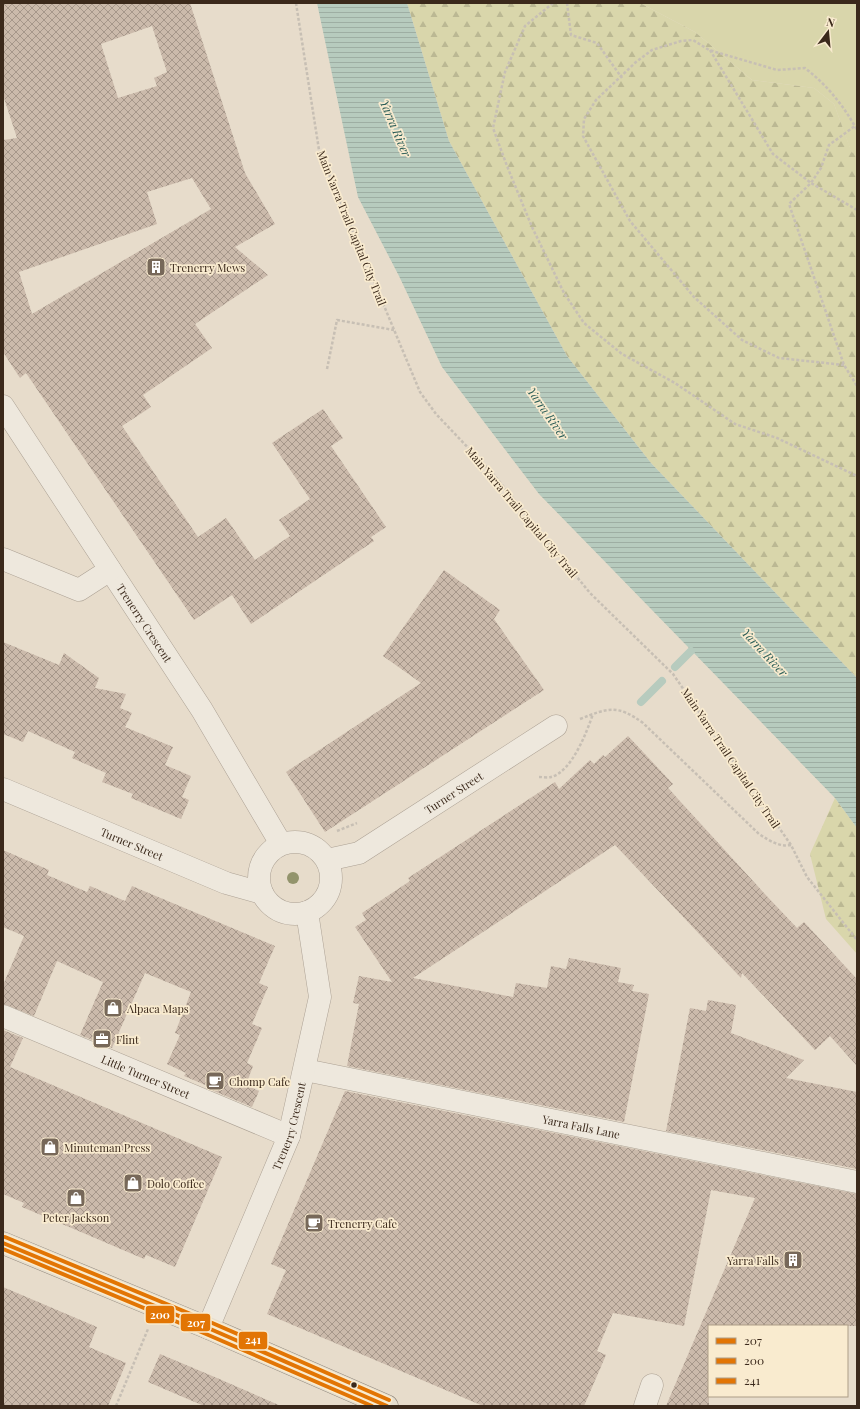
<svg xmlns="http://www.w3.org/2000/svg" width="860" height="1409" font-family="'Playfair Display',serif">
  <defs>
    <pattern id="forest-firs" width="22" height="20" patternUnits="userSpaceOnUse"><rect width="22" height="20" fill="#d9d6ab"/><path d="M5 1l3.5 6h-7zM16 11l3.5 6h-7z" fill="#bbb893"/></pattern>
    <pattern id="water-rules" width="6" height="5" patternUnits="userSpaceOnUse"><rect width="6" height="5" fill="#b7cbbe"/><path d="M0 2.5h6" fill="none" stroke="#9eaea3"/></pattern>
    <pattern id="building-cross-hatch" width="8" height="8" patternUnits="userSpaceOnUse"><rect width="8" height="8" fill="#cbbaab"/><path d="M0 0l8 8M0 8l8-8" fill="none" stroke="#a6978a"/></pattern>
  </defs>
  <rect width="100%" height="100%" fill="#e7dccb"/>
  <path fill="#d9d6ab" d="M640,3H857V149L852,154L834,104L814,88L752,80L695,32Z"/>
  <path fill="url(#forest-firs)" d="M407,3H640L695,32L752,80L814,88L834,104L852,153L857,149V678L651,463L567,356L449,141Z
    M835,798L857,828V954L826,919L810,854Z"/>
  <path fill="url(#water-rules)" d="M317,3H407L449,141L567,356L651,463L857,678V828L835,798L539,494L442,367L399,276L358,197Z"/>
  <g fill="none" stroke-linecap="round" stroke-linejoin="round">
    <path stroke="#b7cbbe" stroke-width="8" d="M675,667L691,651
      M641,702L662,681"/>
  </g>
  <path fill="url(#building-cross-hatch)" fill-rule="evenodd" d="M3,3H190L245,173L275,224L235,247L268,275L195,324L212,348L143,395L151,407L122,426L198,537L226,518L255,560L290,536L279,520L310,499L272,443L323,409L343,438L331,446L386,527L371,537L374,541L251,624L232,595L194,620L26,373L20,378L3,352V140L17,138L3,95ZM152,26L167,72L154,78L157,86L118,98L101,44ZM192,178L211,209L32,314L19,272L157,224L147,192Z
    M444,570L500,610L494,619L544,690L325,832L286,772L421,683L383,656Z
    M3,642L59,665L64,653L99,678L95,688L126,694L120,708L132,713L125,727L173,747L165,765L191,776L182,797L189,800L181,819L131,798L133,794L102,782L106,773L72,758L75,752L28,731L23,742L3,734Z
    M628,736L673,784L668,788L763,892L797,928L804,922L857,979V1066L830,1036L815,1050L742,973L741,978L615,845L413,978L513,997L516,983L547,988L551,966L566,969L569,958L621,968L618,982L634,985L632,991L649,994L624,1122L347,1066L359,1004L353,1003L359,976L392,982L355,927L366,920L362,913L410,881L408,878L555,782L559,789L590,760L594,764L603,755L605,757Z
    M3,850L49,870L47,875L87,892L90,886L125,901L132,886L275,946L259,983L268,987L252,1024L262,1028L247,1063L253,1066L246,1085L259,1091L252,1107L209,1089L210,1087L184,1076L186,1073L167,1064L180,1035L175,1033L191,992L145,973L112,1048L80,1035L103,982L57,961L34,1016L3,1004V985L24,936L3,927Z
    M708,1000L736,1005L731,1033L804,1060L786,1078L857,1092V1169L666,1131L690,1008L706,1011Z
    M3,1030L23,1038L10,1067L222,1157L175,1267L146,1255L144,1259L88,1235L22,1207L24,1203L3,1194Z
    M345,1091L857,1194V1326H709V1406H666L755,1198L711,1190L684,1326L613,1313L597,1351L606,1355L584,1406H483L267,1314L286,1270L271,1264Z
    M3,1287L97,1327L89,1347L126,1363L108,1406H3Z
    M160,1354L217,1378L281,1406H204L148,1382Z"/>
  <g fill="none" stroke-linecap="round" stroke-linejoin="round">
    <g stroke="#aca194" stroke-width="23">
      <g id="minor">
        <path id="s1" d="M3,406L202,710L281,844"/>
        <path d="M3,559L79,590L110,570"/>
        <path id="s2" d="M3,789L226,883L262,893"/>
        <circle cx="295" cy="878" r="36"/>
        <path id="s3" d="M327,860L359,853L556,726"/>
        <path id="s4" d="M3,1016L289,1136"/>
        <path id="s5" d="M305,1070L857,1182"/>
        <path id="s6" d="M208,1328L289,1136L320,997L307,912"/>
        <path d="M645,1406L652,1385"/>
      </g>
    </g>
    <g stroke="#91877b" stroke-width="23">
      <path id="major" d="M3,1243L208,1328L387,1406"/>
    </g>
    <path stroke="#c7bfb4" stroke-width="2.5" stroke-dasharray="3 2" stroke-linecap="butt" d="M296,3L319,150L420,392L436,414L494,475L590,593L673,674L791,845L807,877L857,940
      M553,3L525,26L505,72L493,128L507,166L532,227L564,293L584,323L622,354L675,383L735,424L777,438L857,476
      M567,3L571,35L597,43L622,78
      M710,50L773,154L811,183L821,168L829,145L855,126
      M857,210L811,183L789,204L844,365L857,386
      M844,365L779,358L742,340L694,297L630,221L583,136L584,119L596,100L636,62L652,50L681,41L693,40L709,50L777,70L805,68C827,85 844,106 857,130
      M327,369L337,320L394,330
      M580,719C608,708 617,704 643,723L759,834C770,841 779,847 791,845
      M539,777C543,777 548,778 551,777C572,772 587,731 593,714
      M337,831L357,823
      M116,1406L148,1329"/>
    <use href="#minor" stroke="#eee8dd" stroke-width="22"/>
    <use href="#major" stroke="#e6dece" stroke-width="22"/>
    <g stroke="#f9ebcf" stroke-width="7">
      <path id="bus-1" d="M3,1243L208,1328L387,1406"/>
    </g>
    <g stroke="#f9ebcf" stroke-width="7">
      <path id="bus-2" d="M3,1249L206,1334L372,1406"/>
    </g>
    <g stroke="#f9ebcf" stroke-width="7">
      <path id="bus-3" d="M5,1237L210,1322L389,1400"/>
    </g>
    <use href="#bus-1" stroke="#e27504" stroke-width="4"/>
    <use href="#bus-2" stroke="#e27504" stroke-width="4"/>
    <use href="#bus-3" stroke="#e27504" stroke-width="4"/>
  </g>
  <circle fill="#93946c" cx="293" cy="878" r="6"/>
  <defs>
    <g id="building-square" transform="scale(1)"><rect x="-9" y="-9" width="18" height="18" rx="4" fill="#776859" stroke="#f9ebcf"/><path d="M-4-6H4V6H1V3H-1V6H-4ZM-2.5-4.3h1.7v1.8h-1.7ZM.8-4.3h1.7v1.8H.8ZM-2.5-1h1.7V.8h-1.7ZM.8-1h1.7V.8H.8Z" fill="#fff"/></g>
    <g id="shop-square" transform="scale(1)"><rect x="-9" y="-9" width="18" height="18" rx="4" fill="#776859" stroke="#f9ebcf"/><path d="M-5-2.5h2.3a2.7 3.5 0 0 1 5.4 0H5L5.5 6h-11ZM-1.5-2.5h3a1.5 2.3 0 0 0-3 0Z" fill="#fff"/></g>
    <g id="office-square" transform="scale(1)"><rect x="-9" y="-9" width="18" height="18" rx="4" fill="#776859" stroke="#f9ebcf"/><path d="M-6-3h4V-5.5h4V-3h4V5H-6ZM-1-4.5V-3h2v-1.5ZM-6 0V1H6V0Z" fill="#fff"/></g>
    <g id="cafe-square" transform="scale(1)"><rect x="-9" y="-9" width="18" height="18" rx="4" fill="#776859" stroke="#f9ebcf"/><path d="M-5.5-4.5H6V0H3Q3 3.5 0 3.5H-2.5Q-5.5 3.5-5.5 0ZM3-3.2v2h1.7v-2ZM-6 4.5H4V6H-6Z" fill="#fff"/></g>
  </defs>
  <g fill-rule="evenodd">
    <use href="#building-square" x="156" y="267"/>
    <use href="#shop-square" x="113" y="1008"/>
    <use href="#office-square" x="102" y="1039"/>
    <use href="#cafe-square" x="215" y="1081"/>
    <use href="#shop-square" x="50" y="1147"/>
    <use href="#shop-square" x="133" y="1183"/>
    <use href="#shop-square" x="76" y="1198"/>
    <use href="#cafe-square" x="314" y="1223"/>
    <use href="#building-square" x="793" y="1260"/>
  </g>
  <circle fill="#3b291b" stroke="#f9ebcf" stroke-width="1.5" cx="354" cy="1385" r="3.5"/>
  <g text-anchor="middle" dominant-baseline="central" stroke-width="3.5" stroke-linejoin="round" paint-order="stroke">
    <g font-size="11" fill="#3b291b" stroke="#f9ebcf">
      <text transform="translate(352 228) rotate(68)">Main Yarra Trail Capital City Trail</text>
      <text transform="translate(522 512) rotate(50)">Main Yarra Trail Capital City Trail</text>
      <text stroke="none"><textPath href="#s1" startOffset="259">Trenerry Crescent</textPath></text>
      <text transform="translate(731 758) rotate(56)">Main Yarra Trail Capital City Trail</text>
      <text stroke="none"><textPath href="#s3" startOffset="145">Turner Street</textPath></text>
      <text stroke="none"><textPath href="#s2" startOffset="140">Turner Street</textPath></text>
      <text stroke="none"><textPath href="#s4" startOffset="155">Little Turner Street</textPath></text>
      <text stroke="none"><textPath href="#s6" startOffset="218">Trenerry Crescent</textPath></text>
      <text stroke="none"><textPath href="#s5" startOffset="282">Yarra Falls Lane</textPath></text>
    </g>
    <g font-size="11" fill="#3b291b" stroke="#f9ebcf" text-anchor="start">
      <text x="170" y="267">Trenerry Mews</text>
      <text x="127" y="1008">Alpaca Maps</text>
      <text x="116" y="1039">Flint</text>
      <text x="229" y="1081">Chomp Cafe</text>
      <text x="64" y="1147">Minuteman Press</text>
      <text x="147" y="1183">Dolo Coffee</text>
      <text x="76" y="1217" text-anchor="middle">Peter Jackson</text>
      <text x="328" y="1223">Trenerry Cafe</text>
      <text x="779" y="1260" text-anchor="end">Yarra Falls</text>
    </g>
    <g font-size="12" font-style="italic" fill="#295c56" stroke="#f9ebcf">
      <text transform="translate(396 128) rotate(67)">Yarra River</text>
      <text transform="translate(548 413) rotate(55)">Yarra River</text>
      <text transform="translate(765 652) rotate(47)">Yarra River</text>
    </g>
  </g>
  <g stroke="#f9ebcf" stroke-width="1.5">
    <rect x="145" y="1305" width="30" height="19" rx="4" fill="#e27504"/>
    <rect x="180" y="1313" width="31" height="19" rx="4" fill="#e27504"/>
    <rect x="238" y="1331" width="30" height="19" rx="4" fill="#e27504"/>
  </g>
  <g font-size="11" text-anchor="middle" font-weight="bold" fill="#fff">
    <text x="160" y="1319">200</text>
    <text x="196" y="1327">207</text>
    <text x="253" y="1344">241</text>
  </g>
  <rect width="860" height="1409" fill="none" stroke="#3b291b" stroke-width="8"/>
  <rect x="708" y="1325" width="140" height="72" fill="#f9ebcf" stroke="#ad9d87"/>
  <rect x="716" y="1338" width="20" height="6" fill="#e27504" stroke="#ad9d87"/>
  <text x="744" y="1345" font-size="12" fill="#3b291b">207</text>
  <rect x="716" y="1358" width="20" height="6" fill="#e27504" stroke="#ad9d87"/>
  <text x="744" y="1365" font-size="12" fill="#3b291b">200</text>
  <rect x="716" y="1378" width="20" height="6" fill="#e27504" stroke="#ad9d87"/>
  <text x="744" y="1385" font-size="12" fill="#3b291b">241</text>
  <g transform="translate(828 32) rotate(16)" stroke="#f9ebcf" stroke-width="3" paint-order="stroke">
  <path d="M0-3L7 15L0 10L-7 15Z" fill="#3b291b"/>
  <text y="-6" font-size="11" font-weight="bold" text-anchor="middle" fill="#3b291b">N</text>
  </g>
</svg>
